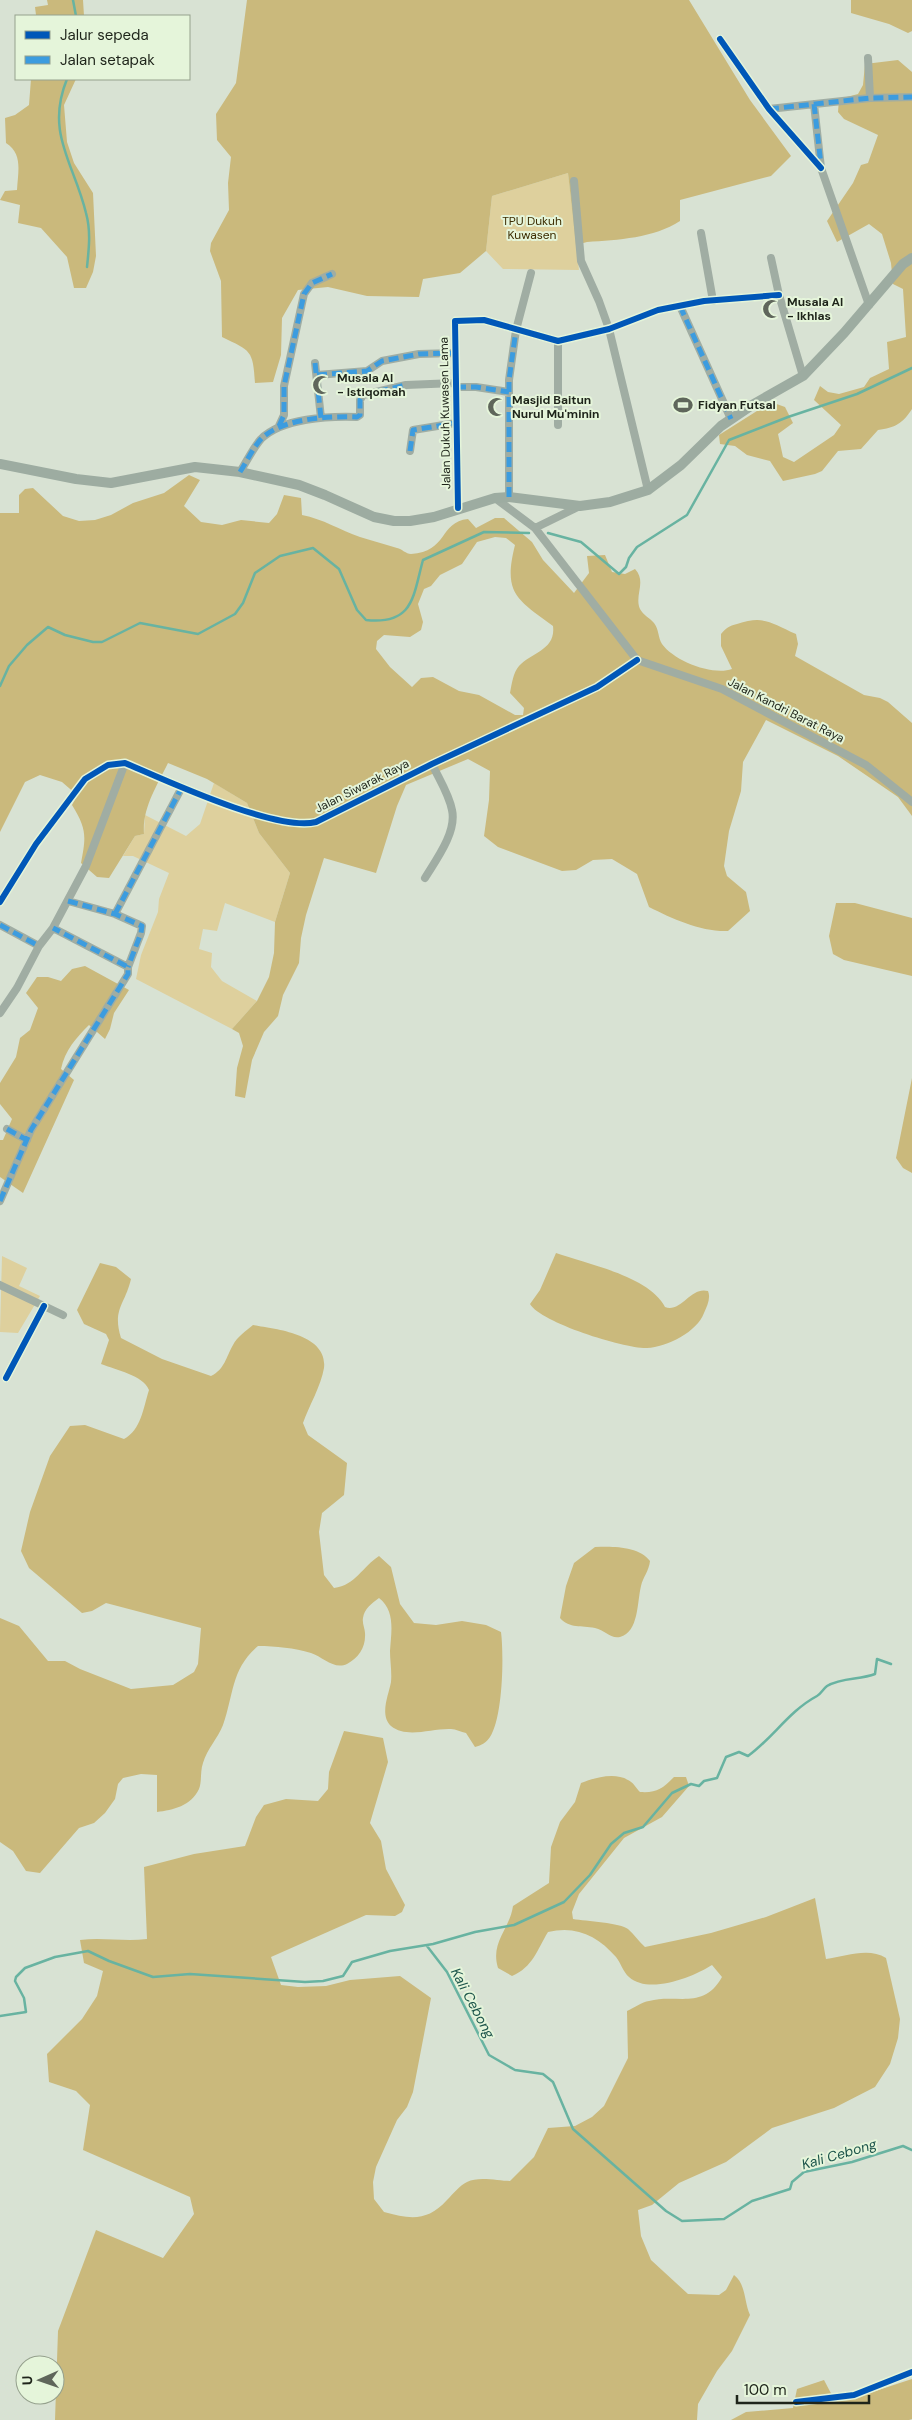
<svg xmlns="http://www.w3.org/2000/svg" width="912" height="2420" font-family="'DM Sans',sans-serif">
  <rect width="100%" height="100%" fill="#d8e2d3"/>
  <path fill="#ded09d" d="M568,173L579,270L503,269L486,251L492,196Z
    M214,783L247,803L259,833L290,873L275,922L225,903L217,931L203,929L199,949L212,953L211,967L222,981L257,1001L232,1029L136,979L141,955L158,912L159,899L169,873L133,856H123L135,836L144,834L145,815L186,836L200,824Z
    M2,1256L27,1268L19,1286L40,1296L18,1333L0,1332Z"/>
  <path fill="#cab97c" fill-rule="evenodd" d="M47,0H83L84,16L36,15L35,7L48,5Z
    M247,0H689L750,100L791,156L771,176L680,200V221C654,238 618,240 587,242L576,245L568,173L492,196L486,251L460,273L423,279L419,297L367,296L328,287L298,290L282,318L281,355L273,382L255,383C253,350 251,351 222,337L221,281L210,251L211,243L229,210L228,183L231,157L217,140L216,114L236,83Z
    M851,0H912V31L908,33L889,24L851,13Z
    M898,60L912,72V409C903,423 895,428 878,430L861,449L838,451L822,471L815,474L783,481L770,461L747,455L735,446L720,444L719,435L771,402L785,407L793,423L778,434L783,457L794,462L834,435L841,425L814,400L820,386L828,392L839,394L864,387L870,378L889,369L887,342L906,337L903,289L893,284L891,263L882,234L869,224L837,242L827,221L853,183L861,165L868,163L878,135L844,119L838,112L839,99L858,94L863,85L865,64Z
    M31,79H76L64,105L67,142L74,163L93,193L96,256L93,272L86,288H74L67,257L41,228L18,223L20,205L0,200L5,191L17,190C18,171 23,154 6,143L5,118L15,115L29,105Z
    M189,475L200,480L184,506L201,522L222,525L241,520L269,523L277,514L284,495L301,498L302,515C323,519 340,530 360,537C372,541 385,544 397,548C402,549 406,554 411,554C448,552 439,522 468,519L476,528L495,518H504L532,542L543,560L574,593L589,573L587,556L605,555L612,572L625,574L635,569C647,582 634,595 640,609C643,615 650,618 654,623C659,629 658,638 662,644C674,661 713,676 732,669L721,646V634C726,628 729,626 737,624C764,615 771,623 796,634L798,644L795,656L864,695L880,698L888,702L912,723V816L898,797L838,756L766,720L743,762L741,791L729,831L724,866L727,876L746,892L750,911L728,931C701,932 673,919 649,907L637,874L612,859L593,860L576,870L562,871L498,847L484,836L489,800L490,771L468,759L406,785L397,806L376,873L324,858L306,915L301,938L299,963L283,995L278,1016L264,1032L252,1060L245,1098L235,1096L237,1068L243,1046L239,1033L232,1029L257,1001L269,977L274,953L275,922L290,873L259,833L247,803L207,779L168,763C157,786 142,808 144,834L135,836L109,878L97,877L81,863C86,837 87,829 72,805L77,795L62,782L40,775L25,782L0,832V513H19V495L25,489L33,488L63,516L79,521L95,520L111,515L133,503L164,493ZM495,537L506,538L515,545C503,593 516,599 553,626C556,650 532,652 519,666C513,673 512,683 510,693L524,708L523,715H515L479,695L459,691L433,677L421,678L412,687L390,667L376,649L377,641L384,635L410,637L421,630L423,622L418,604L424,589L431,586L440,575L462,564L477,542Z
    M836,903H855L912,918V976L844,960L833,954L829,936Z
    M85,966L129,990L114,1013L110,1029L105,1039L89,1025C76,1038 65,1050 61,1069L74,1080L23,1193L0,1177V1140H3L12,1119L0,1104V1083L16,1057L20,1038L30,1030L38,1008L26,993L37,977H48L61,981L72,969Z
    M912,1078V1173L903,1168L896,1158Z
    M556,1253C587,1264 649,1276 665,1307C681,1313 691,1286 708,1291C711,1298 707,1306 704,1313C697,1332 667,1347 647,1348C626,1349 541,1323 530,1304L540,1290Z
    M100,1263L116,1267L131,1279C125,1305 112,1309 121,1338L162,1359L211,1376C225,1369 226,1357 233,1345C237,1337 246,1331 253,1325C276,1329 328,1334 324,1368C321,1386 309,1406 303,1423L308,1435L347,1463L344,1495L322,1513L319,1532L324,1575L334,1588C356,1585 362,1567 379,1556L391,1567L400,1604L414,1623L436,1625L462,1621L486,1625L501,1632C504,1655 503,1717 490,1737C486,1743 482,1745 475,1747L466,1733C461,1732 456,1729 451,1729C432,1728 407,1739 391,1726C379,1715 389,1694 391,1682C392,1672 390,1661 390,1651C391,1633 396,1611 379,1598C372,1603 364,1609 363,1618C362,1623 365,1629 365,1633C366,1647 359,1658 347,1664C334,1670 323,1657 311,1653C294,1648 276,1646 258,1646C231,1669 234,1694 223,1725C218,1738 207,1749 203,1763C200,1771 202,1782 199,1789C191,1806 173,1810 157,1812V1775L141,1774L123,1778L118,1784L115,1799L105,1813L94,1823L79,1828L40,1873L26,1871L13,1851L0,1842V1618L19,1626L48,1661H65L80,1669L131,1689L173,1685L194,1672L198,1664L201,1628L106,1603L92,1611L82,1613L29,1568L21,1551L30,1512L50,1456L70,1426L85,1425L124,1439C141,1430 143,1409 149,1390C143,1375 116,1370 101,1364L109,1340L106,1334L84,1324L77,1310Z
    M595,1547C612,1546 639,1546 650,1561C649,1571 643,1577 641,1586C637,1602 639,1632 620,1637C610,1639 605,1630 595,1628C581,1625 570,1629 560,1618L566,1586L574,1563Z
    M344,1731L383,1738L388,1762L370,1823L381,1841L386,1869L405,1905L402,1912L395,1916L366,1915L271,1957L281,1985L298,1987L326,1986L350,1980L400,1976L431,1998L413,2092L407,2107L397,2120L376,2167L373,2182L374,2199L384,2212C410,2219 427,2222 447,2200C453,2194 460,2185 467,2182C479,2176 498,2181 510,2181L534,2157L548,2128L575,2126L592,2117L604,2106L628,2058L627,2011C634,2008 642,2002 649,2001C676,1993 703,2011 722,1977L712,1965C693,1977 649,1995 629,1977C623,1972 621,1963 616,1957C598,1936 576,1925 548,1932C537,1950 533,1967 512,1976L498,1968C490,1942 510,1929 513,1906L549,1883L551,1847L560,1822L575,1802L581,1783C594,1778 614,1772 628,1780C633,1782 636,1788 640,1792C657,1793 662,1789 674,1777H686L689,1786L662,1817L624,1838L579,1894L572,1912L573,1919C586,1921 621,1923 628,1929C634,1934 639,1942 645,1947L711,1933L766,1917L815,1898L826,1959C846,1956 869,1947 886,1958L900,2019L898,2038L890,2064L875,2087L834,2108L772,2128L726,2162L679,2183L652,2205L638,2210L641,2236L651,2260L688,2294L719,2295L726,2290L734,2275C746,2284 744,2302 750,2315L732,2351L717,2371L698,2404L697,2420H55L58,2331L96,2230L163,2258L194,2214L190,2197L83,2150L90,2105L76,2091L49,2082L47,2054L82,2019L97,1996L103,1971L84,1963L80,1940C103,1937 124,1942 147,1939L144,1867L194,1854L245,1846L256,1817L264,1805L286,1799L318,1801L328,1789L329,1772Z
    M912,2379V2419L909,2420H731L746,2412L793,2408L797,2389L824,2380L835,2401L848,2400Z"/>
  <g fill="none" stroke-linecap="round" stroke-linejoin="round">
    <path stroke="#68b3a1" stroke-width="2.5" d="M73,0L76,16
      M67,79C45,133 74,163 86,213C91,231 89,248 87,267
      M548,533L581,542L619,574L626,567L629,558L637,547L687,515L729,440L788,417L857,394L912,368
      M0,686L9,666L27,645L48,627L65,635L93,642H102L140,623L198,634L235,614L243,603L255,573L280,556L313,548L339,569L357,610L366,620C414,625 413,596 423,560L484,532L529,533
      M427,1946L447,1972L489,2055L515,2070L543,2074L553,2082L573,2129L666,2211L682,2221L724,2219L752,2201L790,2189L792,2182L804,2172L852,2162L903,2146L912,2150
      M0,2016L26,2012L24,1998L15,1981L16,1977L25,1968L55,1957L88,1951L109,1961L153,1977L190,1974L305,1982L323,1981L343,1976L352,1962L390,1951L433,1944L475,1932L514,1925L564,1902L590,1875L611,1844L624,1833L643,1827L672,1793L691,1784L699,1786L704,1781L717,1778L726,1757L739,1752L748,1756C773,1738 789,1711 817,1696C821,1694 823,1689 827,1686C842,1677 860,1680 875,1674L877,1659L891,1664"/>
    <path stroke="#a0ada3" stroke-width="8" d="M720,39L769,109L821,168
      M868,58L870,98
      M814,104L821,168L869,305
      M769,109L870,98L912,97
      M574,181L581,261L599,301L609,329L648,490
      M701,233L713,301
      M771,258L779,295L803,376
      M680,306L731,419
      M315,363L321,418
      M317,375L367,371L382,361L419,354L455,353
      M456,387H476L509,392
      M558,425V341
      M279,426L284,415V386L304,294L312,283L332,274
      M410,451L413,430L456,423
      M240,472C247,461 253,448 261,439C282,418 329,416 357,417L360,415V400L363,395L406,385L455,383
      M509,497V380L516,330L531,273
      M495,498L535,528L637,660
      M458,508L455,321L484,320L558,341L609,329L658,310L704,301L779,295
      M535,528L580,506
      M637,660L722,689L866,765L912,802
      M425,878C436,860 457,832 452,810C449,794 439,779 432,764
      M68,901L115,914L142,926L141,933L128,967
      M0,902L36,844L85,779L108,765L125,763C165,780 276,832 316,822L432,764L597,687L637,660
      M115,914L182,787
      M0,925L39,946
      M0,1013L17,988L39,946L53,928L86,866L125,763
      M7,1129L27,1140
      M0,1201L31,1130L128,974V967L53,928
      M0,1285L63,1315
      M6,1378L44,1306
      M796,2402L854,2395L912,2372"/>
    <path stroke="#9daca1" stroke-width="10" d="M0,464L76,479L111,483L195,467L240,472L299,485L325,495L374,517L394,521H410L434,517L495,498L509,497L580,506L610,502L648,490L681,465L721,426L752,405L803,376L844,333L903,264L912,258"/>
    <path stroke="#3c9cdf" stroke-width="5" stroke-dasharray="10 5" stroke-linecap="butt" d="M814,104L821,165
      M769,109L870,98L912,97
      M680,306L731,419
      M315,363L321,418
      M317,375L367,371L382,361L419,354L455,353
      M456,387H476L509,392
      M279,426L284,415V386L304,294L312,283L332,274
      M410,451L413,430L456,423
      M240,472C247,461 253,448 261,439C282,418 329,416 357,417L360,415V400L363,395L406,385
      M509,497V380L516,330
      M68,901L115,914L142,926L141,933L128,967
      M115,914L182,787
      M0,925L39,946
      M7,1129L27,1140
      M0,1201L31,1130L128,974V967L53,928"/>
    <g stroke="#e5f5da" stroke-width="9">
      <path id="cycleway" d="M720,39L769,109L821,168
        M458,508L455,321L484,320L558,341L609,329L658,310L704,301L779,295
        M0,902L36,844L85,779L108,765L125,763C165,780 276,832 316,822L432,764L597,687L637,660
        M6,1378L44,1306
        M796,2402L854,2395L912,2372"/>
    </g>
    <use href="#cycleway" stroke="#0057b8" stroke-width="6"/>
  </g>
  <defs>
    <g id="mosque-bare" transform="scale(1.5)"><path d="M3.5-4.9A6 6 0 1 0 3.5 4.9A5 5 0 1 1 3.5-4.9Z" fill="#5f665b" stroke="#e5f5da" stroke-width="2.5" paint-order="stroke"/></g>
    <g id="stadium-bare" transform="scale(1.5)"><path d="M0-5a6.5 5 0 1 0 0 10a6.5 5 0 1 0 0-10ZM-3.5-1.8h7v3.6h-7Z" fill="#5f665b" stroke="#e5f5da" stroke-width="2.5" paint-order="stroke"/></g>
  </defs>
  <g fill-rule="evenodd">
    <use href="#mosque-bare" x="772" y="309"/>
    <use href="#mosque-bare" x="322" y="385"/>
    <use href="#stadium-bare" x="683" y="405"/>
    <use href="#mosque-bare" x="497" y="407"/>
  </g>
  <g text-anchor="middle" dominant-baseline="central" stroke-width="4" stroke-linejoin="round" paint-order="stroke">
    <g font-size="12" fill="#3d2d02" stroke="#e5f5da">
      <text x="532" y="221">TPU Dukuh<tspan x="532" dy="14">Kuwasen</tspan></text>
    </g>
    <g font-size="12" font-weight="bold" fill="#1e241a" stroke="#e5f5da" text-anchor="start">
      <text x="787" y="302">Musala Al<tspan x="787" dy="14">- Ikhlas</tspan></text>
      <text x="337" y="378">Musala Al<tspan x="337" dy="14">- Istiqomah</tspan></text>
      <text x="512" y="400">Masjid Baitun<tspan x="512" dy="14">Nurul Mu'minin</tspan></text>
      <text x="698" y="405">Fidyan Futsal</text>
    </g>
    <g font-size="12" fill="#1e241a" stroke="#e5f5da">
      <text transform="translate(445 413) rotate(-91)">Jalan Dukuh Kuwasen Lama</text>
      <text transform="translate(786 710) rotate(27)">Jalan Kandri Barat Raya</text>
      <text transform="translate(362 786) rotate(-27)">Jalan Siwarak Raya</text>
    </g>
    <g font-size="14" font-style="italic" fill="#1d554b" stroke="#e5f5da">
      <text transform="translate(473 2003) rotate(62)">Kali Cebong</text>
      <text transform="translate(839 2154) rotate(-16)">Kali Cebong</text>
    </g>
  </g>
  <rect x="15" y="15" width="175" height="65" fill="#e5f5da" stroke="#95a18d"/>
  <rect x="25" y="31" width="25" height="8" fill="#0057b8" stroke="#95a18d"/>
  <text x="60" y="40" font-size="15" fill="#1e241a">Jalur sepeda</text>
  <rect x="25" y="56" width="25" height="8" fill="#3c9cdf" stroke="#95a18d"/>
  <text x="60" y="65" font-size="15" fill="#1e241a">Jalan setapak</text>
  <g transform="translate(40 2380) rotate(268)"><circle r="24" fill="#e5f5da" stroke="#95a18d"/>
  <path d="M0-4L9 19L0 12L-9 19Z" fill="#5f665b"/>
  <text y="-8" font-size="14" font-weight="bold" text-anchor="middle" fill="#1e241a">U</text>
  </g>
  <path d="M737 2395v8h132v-8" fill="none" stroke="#1e241a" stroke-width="2.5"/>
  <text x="744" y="2395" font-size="15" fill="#1e241a" stroke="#e5f5da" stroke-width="4" paint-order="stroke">100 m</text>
</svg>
